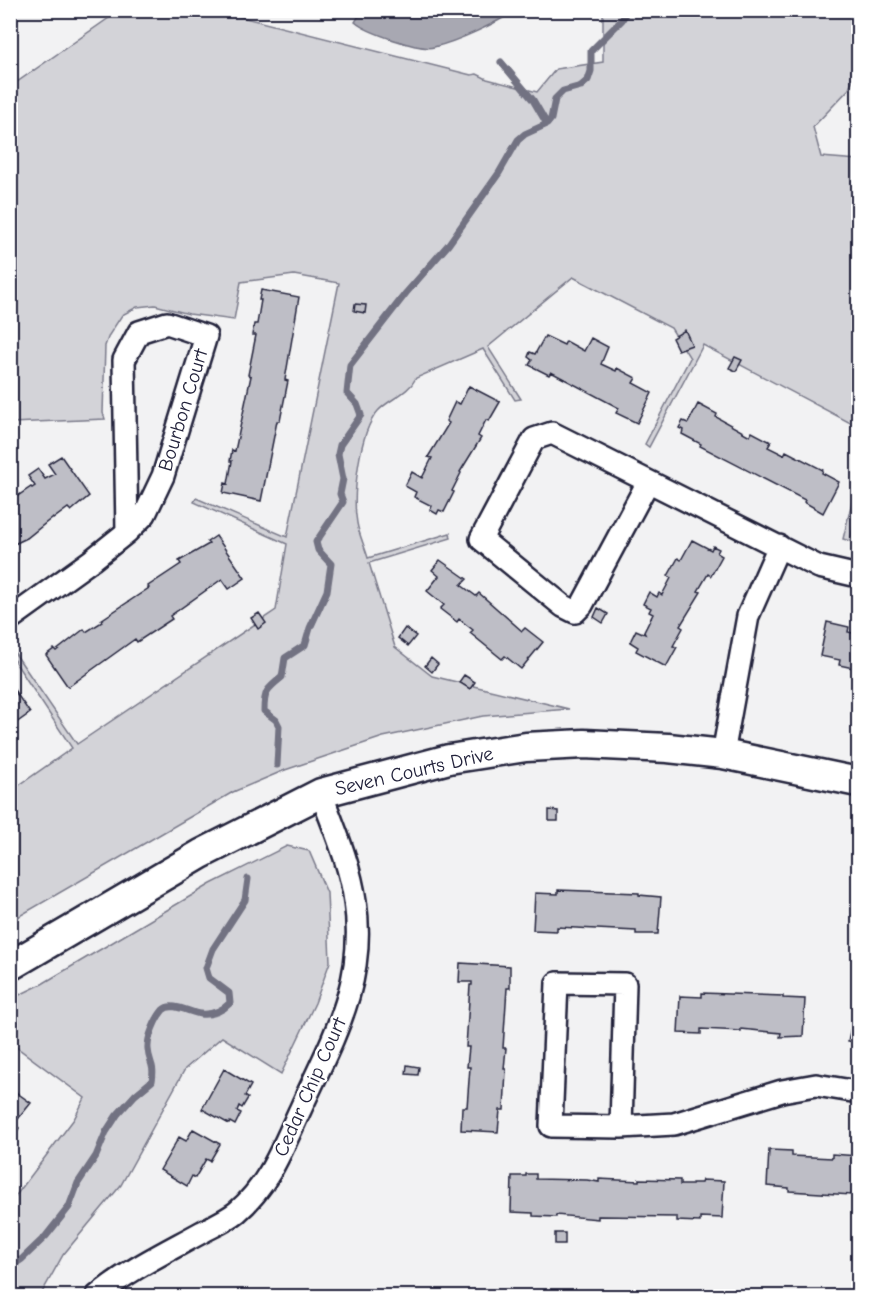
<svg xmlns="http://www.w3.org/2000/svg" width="869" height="1307" font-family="'Comic Neue',sans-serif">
  <rect width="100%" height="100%" fill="#f2f2f3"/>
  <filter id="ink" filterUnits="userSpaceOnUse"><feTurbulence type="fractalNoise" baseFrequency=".0167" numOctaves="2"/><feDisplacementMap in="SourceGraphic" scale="12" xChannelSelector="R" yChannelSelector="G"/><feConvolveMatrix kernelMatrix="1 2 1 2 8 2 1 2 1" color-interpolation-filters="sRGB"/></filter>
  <g filter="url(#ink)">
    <path fill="#d3d3d8" stroke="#7a7a8a" stroke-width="1.5" d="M119,11H217L471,75L477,74L487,79L537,92L556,69L603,62V11H858V65L849,89L813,127L821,157L858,160V427L703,345L649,447L645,444L690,358L671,328L573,277L488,347L521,399L515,400L483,349L416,378C408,394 389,399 378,411C359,432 352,496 357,523C359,535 365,547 368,558L450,533L451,538L369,563L395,647L432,676L569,709L483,716L383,737L285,770L233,792L11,921V791L72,748L11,656V650L12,649L77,744L276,610L287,544L194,502L196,498L287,537L339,283L294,275L241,282L234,320L189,314L155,305L137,307L122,315L109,335L105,346L103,413L105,419L11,423L10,87Z
      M858,477V506L850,541L843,539Z
      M287,846L309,851L327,893L330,962L315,1003L281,1074L222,1037L185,1069L121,1185L63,1255L40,1296H11V1202L74,1119L85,1098L11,1043V999L42,984L211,884Z"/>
    <path fill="#a8a8b2" stroke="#727282" stroke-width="1.5" d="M367,11V10L515,11C494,24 459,41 434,47C420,51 366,32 355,22L358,17Z"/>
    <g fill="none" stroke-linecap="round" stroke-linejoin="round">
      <path stroke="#727282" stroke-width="7" d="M501,62L533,100L547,124
        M277,765L279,726L276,720L264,711C264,691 267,689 282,677L285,658L305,645L310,628L327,591L331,564L318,550L316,542L343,502L340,494L343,479L338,454L340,445L361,415L357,404L347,393L350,365L406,293L448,245L499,173L518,140L525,134L547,124L551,119L555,99L563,91L581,86L588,80L591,71V51L622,20L627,10
        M10,1267L22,1259L46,1236L69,1207L78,1183L96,1156L106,1132L117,1115L135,1095L152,1081C155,1063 149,1064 148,1049C147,1038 156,1018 163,1010C172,1001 190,1013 200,1014C211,1015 222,1011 230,1003L229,993L209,978L206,968L213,949L245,900L248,879"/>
    </g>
    <path fill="#bebec6" stroke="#22223b" stroke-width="1.5" d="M261,290L299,297L285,380L288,381L280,421H277L261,501L223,493L225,483L228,484L232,461H230L232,450L235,451L251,376L248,375L256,335H252L254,324H257L261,300H259Z
      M355,304L366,305L365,313L354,311Z
      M685,330L692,345L678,350L672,338Z
      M545,336L564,345L566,341L584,351L591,338L608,347L601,364L616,371L617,368L636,378L633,383L652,393L637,423L616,413L619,408L551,372L549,375L529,365L532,360L528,357L530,352L535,354Z
      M735,357L742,360L736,371L729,368Z
      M469,386L500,402L489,421L486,420L478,436L481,438L460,472L461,473L452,491L454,492L444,512L439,510L437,514L430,510L432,506L414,497L416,492L405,486L412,472L422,478L432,458L428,457L449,423L446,421L455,402L460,404Z
      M698,404L717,414L716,417L750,436L752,432L771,442L768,447L784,455L786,451L823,470L822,473L839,482L823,513L804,502L805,500L700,446L701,444L682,434L683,430L679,428L683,421L688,423Z
      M61,456L89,496L71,511L68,508L53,519L52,518L27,538L10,546L12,500L31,487L32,488L35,486L28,476L38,469L45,479L55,474L48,464Z
      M216,536L245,578L229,589L222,579L170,616L172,619L137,642L135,639L68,687L46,655L54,649L56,651L84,629L86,632L102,622L101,620L149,588L148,586L181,564L179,561L209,544L207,542Z
      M692,540L711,550L713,546L719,549L717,553L722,556L711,576L708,574L698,591L701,592L680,626L683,628L673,646L677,647L666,667L636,651L638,647L630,642L636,630L645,634L644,632L653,614L649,612L651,608L643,604L649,592L657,597L659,593L662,595L671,578L668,576L678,558L681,560Z
      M440,560L467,579L461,585L476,596L479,593L522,631L525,628L543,642L521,669L505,656L502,659L470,633L473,630L459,619L457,622L440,609L444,605L427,591L439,576L432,570Z
      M598,608L608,614L603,623L594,617Z
      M259,613L266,623L258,629L251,618Z
      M827,622L849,627L848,632L858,634V669L839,665L840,660L820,656Z
      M405,628L416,636L408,646L398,638Z
      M431,658L438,664L432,672L425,666Z
      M464,675L475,682L470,689L459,682Z
      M10,684L30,713L12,726L10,728Z
      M549,810L558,811V821H549Z
      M558,890L639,893V895L661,897L658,934H636V931L557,927V931L533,930L535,893L558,894Z
      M460,963L510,966V988H507L503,1048H506L504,1069H506L504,1110H500L498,1132L461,1130L462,1107H467L470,1067H467L469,1047H466L470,985H472V982H459Z
      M702,993L783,996V998L805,999L803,1036L780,1037L781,1033L741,1029V1031L701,1029V1034L678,1033L680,996L702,997Z
      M856,1005L858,1006V1043L848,1041Z
      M407,1065L419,1067L418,1075L406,1074Z
      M224,1069L251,1085L245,1096L248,1098L242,1108L239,1106L237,1111L241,1113L235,1125L230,1122L229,1124L202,1109Z
      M10,1088L31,1103L14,1124L19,1128L10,1145Z
      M193,1129L220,1144L210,1161L206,1159L195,1178L192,1176L187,1186L160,1170L179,1137L186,1141Z
      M769,1150L792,1151V1156L832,1158V1154L858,1156V1193H852V1195L789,1191V1188L767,1186Z
      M526,1174H536V1179L587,1180L599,1182V1179L639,1181V1179L680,1180V1185H692V1183H701L702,1180L724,1181L722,1218L700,1217V1222L677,1221V1217L598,1216V1219L556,1215V1217L533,1216V1213L511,1212L512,1176H526Z
      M555,1233H565V1244H555Z"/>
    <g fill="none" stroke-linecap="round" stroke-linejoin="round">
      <g stroke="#22223b" stroke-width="26">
        <path id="street" d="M648,482L582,605L575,612L563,606L481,539L534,439L552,433L819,567L858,576
          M10,619L92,560L127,532L145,514L163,476L206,336L167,323L139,332L124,360L127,532
          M723,754L748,616L779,546
          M621,1127L625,984L557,983L551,1126L621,1127L674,1124L782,1091L816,1085L858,1092
          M97,1296C128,1270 166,1252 202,1232C213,1226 227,1220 237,1212C270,1184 283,1146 301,1108C333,1038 367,981 355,901C350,864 334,828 321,793"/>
      </g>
      <g stroke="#22223b" stroke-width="33">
        <path id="secondary" d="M10,966L201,854L321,793L449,759L526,747L584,744L668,748L723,754L858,782"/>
      </g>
      <use href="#street" stroke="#fff" stroke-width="21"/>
      <use href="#secondary" stroke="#fff" stroke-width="28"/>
    </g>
  </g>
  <g text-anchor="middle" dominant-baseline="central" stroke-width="5" stroke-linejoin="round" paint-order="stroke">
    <g font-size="20" fill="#22223b" stroke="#fff">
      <text transform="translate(183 410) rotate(-73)">Bourbon Court</text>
      <text transform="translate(414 771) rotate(-13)">Seven Courts Drive</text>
      <text transform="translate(310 1087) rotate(-66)">Cedar Chip Court</text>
    </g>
  </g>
  <rect width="869" height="1307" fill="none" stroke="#fff" stroke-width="36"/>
  <rect x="18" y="18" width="833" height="1271" fill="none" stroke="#22223b" stroke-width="2" filter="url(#ink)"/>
</svg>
